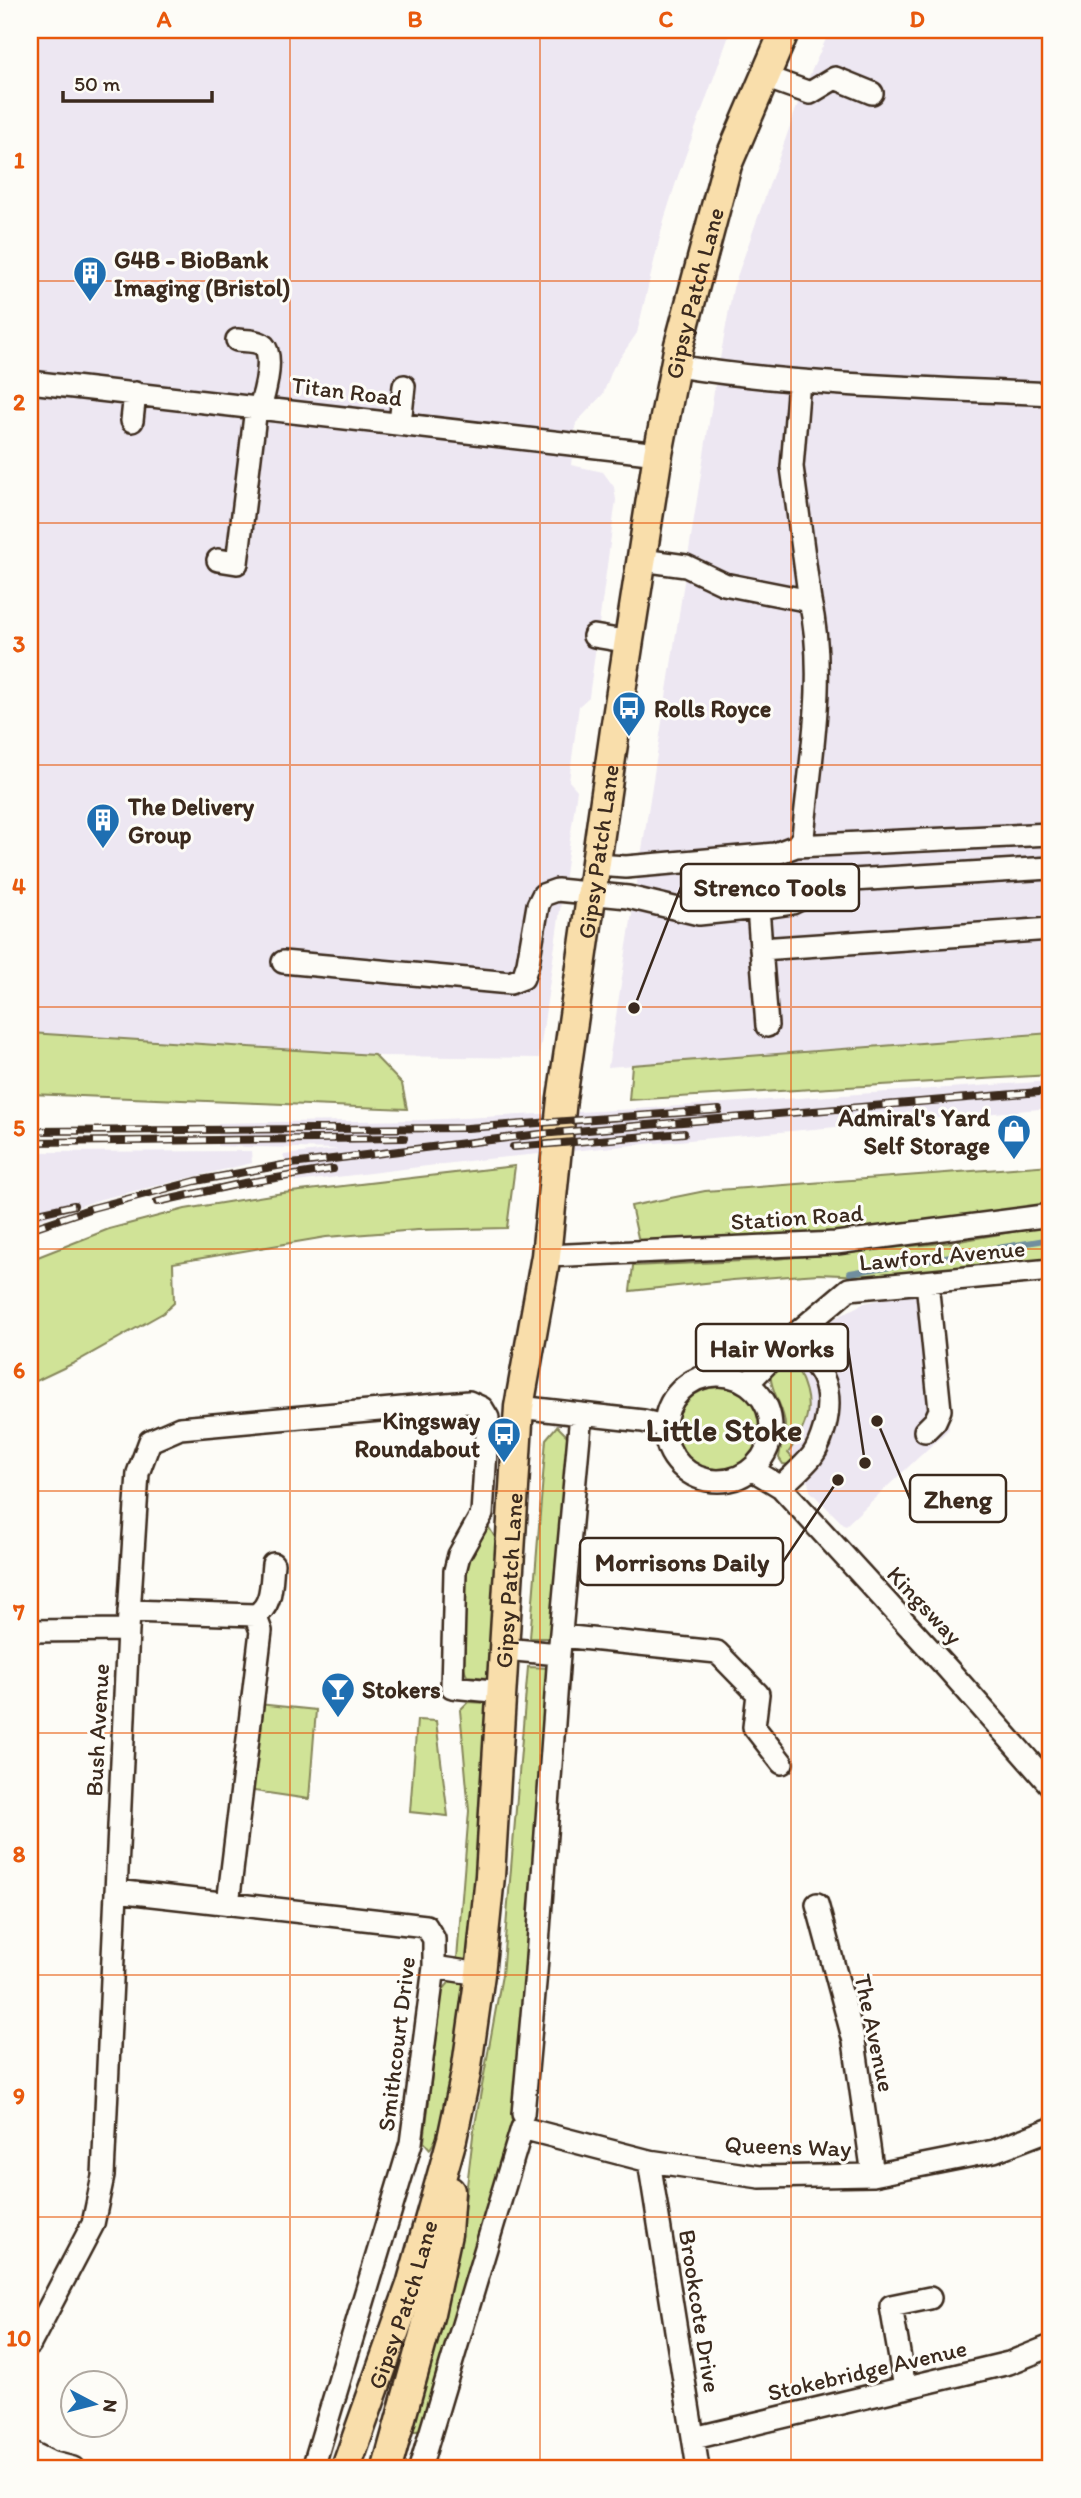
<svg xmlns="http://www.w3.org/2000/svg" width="1081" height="2498" font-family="Itim,sans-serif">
  <rect width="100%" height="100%" fill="#fdfcf7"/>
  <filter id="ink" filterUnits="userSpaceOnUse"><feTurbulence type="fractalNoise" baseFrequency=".0143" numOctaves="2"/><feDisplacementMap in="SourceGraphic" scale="14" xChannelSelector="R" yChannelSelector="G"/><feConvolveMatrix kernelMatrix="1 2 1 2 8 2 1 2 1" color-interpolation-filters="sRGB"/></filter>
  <g filter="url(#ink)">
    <path fill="#ede7f2" d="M30,30H731L677,179L664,220L637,333L613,368L603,394L576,423L571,465L603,472L614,487L616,500L589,697L579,706L569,781L577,790L539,1058L382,1056L30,1033Z
      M830,30H1051V1033L608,1067L713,397L733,288L802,92Z
      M1051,1081V1108L655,1143L477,1160L296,1182L283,1155L338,1149L218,1146V1123L424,1120L637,1109Z
      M251,1151L252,1163L101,1199L30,1223V1152Z
      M936,1288L949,1429L845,1526L810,1491L808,1482L788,1454L802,1434L807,1390L799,1373L819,1346L820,1336L830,1321L864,1303Z"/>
    <path fill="#d0e397" stroke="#86865a" stroke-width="2" d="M30,1033L374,1055L402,1084L407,1109L30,1094Z
      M1051,1033V1075L629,1100L632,1065Z
      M1051,1165V1204L817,1235L639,1242L631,1206L705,1191Z
      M515,1166L507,1228L418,1230L326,1237L173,1263L174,1303L163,1313L74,1363L30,1384V1260L109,1229L185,1209L283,1193Z
      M1051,1225V1265L887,1277L819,1274L733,1280L630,1291L633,1266L765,1260L954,1242Z
      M788,1357L805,1362L799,1373C815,1406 808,1425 788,1453L796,1462L791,1465L783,1464L779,1458C780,1447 785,1436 785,1425C785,1401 751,1371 788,1357Z
      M676 1430a43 43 0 1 1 86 0a43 43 0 1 1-86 0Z
      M557,1426L569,1438L553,1638H530L546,1439Z
      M488,1526L498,1542L493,1666L488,1678L467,1676L460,1656L466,1568Z
      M528,1667L550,1668L515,2126L423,2430L408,2432L447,2298L462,2227L473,2136L502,1975Z
      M468,1702L487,1703L495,1725L468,1965L457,1959L469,1811L460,1710Z
      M258,1704L316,1710L309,1799L247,1790Z
      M417,1720L436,1721L448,1816L410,1812Z
      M452,1979L464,1981L474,1990L446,2122L430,2149L424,2142L442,1991Z"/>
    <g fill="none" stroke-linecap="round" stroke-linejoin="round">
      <path stroke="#708e9e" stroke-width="6" d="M850,1273L1051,1239"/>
      <g stroke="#3b2a1e" stroke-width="26">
        <path id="minor" d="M765,77L810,93L835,78L872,93
          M676,366C800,386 926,388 1051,394
          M30,382L658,454
          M132,421L135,393
          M400,424L404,386
          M218,560L237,563L255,416C263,405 275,357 264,346C258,340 245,341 237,340
          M642,560L686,566L724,584L810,601L792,467L799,381
          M594,636L630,642
          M796,846L1051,834
          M596,865L626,867L775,854L796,846L803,837C810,762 827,674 810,601
          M758,908L792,903L836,881L1051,868
          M761,949L1051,929
          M283,962L510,983L523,978L528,963L538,905L543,895L557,890L628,897L699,914L758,908L767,1026
          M546,1256L836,1243L1051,1215
          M665 1428a53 53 0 1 1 106 0a53 53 0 1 1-106 0Z
          M748,1383L798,1332L849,1289L1051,1270
          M519,1407L643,1421L664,1426
          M925,1431L935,1421L940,1410L927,1282
          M753,1470L781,1487L947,1668L1051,1786
          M781,1487C791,1477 803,1467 812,1456C819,1447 822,1436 825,1426C835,1385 820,1366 791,1339
          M129,1611L255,1615C273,1607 271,1581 273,1564
          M30,1631L128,1630
          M561,1636L717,1652L758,1694L754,1727L782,1763
          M504,1649L559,1654
          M116,1891L426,1926L434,1939V1967L411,2143L313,2468
          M228,1904L261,1631L255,1615
          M817,1904L854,2041L873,2175
          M434,1967L480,1974
          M523,2114L536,1972L559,1654L581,1414
          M649,2161L698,2468
          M30,2344L93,2224L103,2176L128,1630L138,1473L150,1441L180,1428L469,1402L482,1408L488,1418L482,1514L459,1555L455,1571L452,1687L502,1692
          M905,2388L891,2306L930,2298
          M694,2438L1009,2363L1051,2346
          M30,2452L50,2462L73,2468
          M420,2468L522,2128L649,2161L760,2177L873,2175L994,2151L1051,2129"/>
      </g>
      <g stroke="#3b2a1e" stroke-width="33">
        <g id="major">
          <path id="s1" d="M346,2468L411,2285L452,2139L466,2073L480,1974L490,1876L519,1407L546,1256L562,1099L615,730L658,454L679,345L727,165L785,30"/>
          <path d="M387,2468L430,2313L447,2234L450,2191"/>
        </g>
      </g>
      <use href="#minor" stroke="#fdfcf7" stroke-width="21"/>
      <use href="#major" stroke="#f9deab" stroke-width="28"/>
      <g stroke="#3b2a1e" stroke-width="8">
        <path id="rail" d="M30,1131L467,1128L719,1110
          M30,1142L404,1138
          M513,1147L684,1133
          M157,1202L244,1183L333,1169
          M30,1215L74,1205
          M30,1229L92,1208L196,1181L283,1165L540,1134L1051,1091"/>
      </g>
      <use href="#rail" stroke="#fdfcf7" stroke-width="5" stroke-dasharray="16" stroke-linecap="butt"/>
    </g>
  </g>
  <path fill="none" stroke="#e8590c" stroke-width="2" stroke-opacity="0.55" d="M290,30V2468M540,30V2468M791,30V2468M30,281H1051M30,523H1051M30,765H1051M30,1007H1051M30,1249H1051M30,1491H1051M30,1733H1051M30,1975H1051M30,2217H1051"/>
  <defs>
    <g id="building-pin" transform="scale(1.75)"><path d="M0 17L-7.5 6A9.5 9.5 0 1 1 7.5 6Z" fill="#1f6fb2" stroke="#fdfcf7"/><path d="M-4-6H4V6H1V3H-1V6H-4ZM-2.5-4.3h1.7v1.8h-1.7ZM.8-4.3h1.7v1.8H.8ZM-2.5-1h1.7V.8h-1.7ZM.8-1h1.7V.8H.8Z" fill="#fff"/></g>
    <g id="bus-pin" transform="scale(1.75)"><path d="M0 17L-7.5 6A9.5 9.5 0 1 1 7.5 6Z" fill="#1f6fb2" stroke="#fdfcf7"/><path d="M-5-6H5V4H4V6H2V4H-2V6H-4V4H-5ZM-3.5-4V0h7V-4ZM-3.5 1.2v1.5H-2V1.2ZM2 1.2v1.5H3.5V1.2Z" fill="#fff"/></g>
    <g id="shop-pin" transform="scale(1.75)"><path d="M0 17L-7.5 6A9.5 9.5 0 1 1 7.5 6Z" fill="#1f6fb2" stroke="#fdfcf7"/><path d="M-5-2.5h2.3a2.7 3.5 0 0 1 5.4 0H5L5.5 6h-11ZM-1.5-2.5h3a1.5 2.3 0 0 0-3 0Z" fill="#fff"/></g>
    <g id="bar-pin" transform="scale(1.75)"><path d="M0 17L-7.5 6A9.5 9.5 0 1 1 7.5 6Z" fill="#1f6fb2" stroke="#fdfcf7"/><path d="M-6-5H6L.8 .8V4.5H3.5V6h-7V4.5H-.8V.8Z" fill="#fff"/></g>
  </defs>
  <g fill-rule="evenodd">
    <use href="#building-pin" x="90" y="273"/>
    <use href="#bus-pin" x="629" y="708"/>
    <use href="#building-pin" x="103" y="820"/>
    <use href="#shop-pin" x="1014" y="1131"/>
    <use href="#bus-pin" x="504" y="1434"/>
    <use href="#bar-pin" x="338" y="1689"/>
  </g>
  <g text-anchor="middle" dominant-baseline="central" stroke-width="6" stroke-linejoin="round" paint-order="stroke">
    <g font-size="24" font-weight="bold" fill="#3b2a1e" stroke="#fdfcf7" text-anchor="start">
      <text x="114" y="259">G4B - BioBank<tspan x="114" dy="28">Imaging (Bristol)</tspan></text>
      <text x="654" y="708">Rolls Royce</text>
      <text x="128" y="806">The Delivery<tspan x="128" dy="28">Group</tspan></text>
      <text x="990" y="1117" text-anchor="end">Admiral's Yard<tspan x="990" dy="28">Self Storage</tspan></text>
      <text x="480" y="1420" text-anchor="end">Kingsway<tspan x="480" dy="28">Roundabout</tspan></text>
      <text x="362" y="1689">Stokers</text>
    </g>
    <g font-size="24" fill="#3b2a1e" stroke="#fdfcf7">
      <text stroke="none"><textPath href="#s1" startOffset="2210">Gipsy Patch Lane</textPath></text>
      <text transform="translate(347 391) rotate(7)">Titan Road</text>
      <text stroke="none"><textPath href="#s1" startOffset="1643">Gipsy Patch Lane</textPath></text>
      <text transform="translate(797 1217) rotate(-4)">Station Road</text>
      <text transform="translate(942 1255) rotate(-5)">Lawford Avenue</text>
      <text stroke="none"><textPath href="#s1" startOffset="908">Gipsy Patch Lane</textPath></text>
      <text transform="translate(925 1605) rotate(47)">Kingsway</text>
      <text transform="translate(97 1730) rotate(-87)">Bush Avenue</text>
      <text transform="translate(875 2033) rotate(78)">The Avenue</text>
      <text transform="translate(396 2044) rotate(-83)">Smithcourt Drive</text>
      <text transform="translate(788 2146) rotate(2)">Queens Way</text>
      <text stroke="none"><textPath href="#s1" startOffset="173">Gipsy Patch Lane</textPath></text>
      <text transform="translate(700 2311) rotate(81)">Brookcote Drive</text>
      <text transform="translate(867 2370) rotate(-13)">Stokebridge Avenue</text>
    </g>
    <g font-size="32" font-weight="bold" fill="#3b2a1e" stroke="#fdfcf7">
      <text x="724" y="1430">Little Stoke</text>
    </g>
  </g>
  <path fill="none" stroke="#3b2a1e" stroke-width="2.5" d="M634 1008L681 887M865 1463L848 1348M877 1421L910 1499M838 1480L783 1562"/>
  <g fill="#3b2a1e" stroke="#fdfcf7" stroke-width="2.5">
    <circle cx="634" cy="1008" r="7"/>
    <circle cx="865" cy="1463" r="7"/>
    <circle cx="877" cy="1421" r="7"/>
    <circle cx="838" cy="1480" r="7"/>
  </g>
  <g fill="#fdfcf7" stroke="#3b2a1e" stroke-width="2.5">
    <rect x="681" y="864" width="178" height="47" rx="7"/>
    <rect x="696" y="1324" width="152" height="47" rx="7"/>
    <rect x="910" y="1475" width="96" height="47" rx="7"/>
    <rect x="580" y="1538" width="203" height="47" rx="7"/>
  </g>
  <g font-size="26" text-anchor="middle" font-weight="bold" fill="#3b2a1e">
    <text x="770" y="896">Strenco Tools</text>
    <text x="772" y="1357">Hair Works</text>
    <text x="958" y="1508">Zheng</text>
    <text x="682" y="1571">Morrisons Daily</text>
  </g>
  <rect width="1081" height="2498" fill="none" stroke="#fdfcf7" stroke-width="77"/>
  <g transform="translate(94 2404) rotate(97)"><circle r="33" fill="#fdfcf7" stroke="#afa8a0" stroke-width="2"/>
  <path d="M0-5L12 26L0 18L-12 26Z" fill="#1f6fb2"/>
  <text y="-10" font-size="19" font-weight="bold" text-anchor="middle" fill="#3b2a1e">N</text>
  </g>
  <path d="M63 91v10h149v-10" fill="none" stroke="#3b2a1e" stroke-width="3.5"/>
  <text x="74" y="91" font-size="21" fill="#3b2a1e" stroke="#fdfcf7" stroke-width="5" paint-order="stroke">50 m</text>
  <rect x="38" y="38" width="1004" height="2422" fill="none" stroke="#e8590c" stroke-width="2.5"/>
  <g font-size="23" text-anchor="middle" font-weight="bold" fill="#e8590c">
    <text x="164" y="27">A</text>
    <text x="415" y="27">B</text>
    <text x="666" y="27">C</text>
    <text x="917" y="27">D</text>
    <text x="19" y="168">1</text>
    <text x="19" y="410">2</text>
    <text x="19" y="652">3</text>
    <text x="19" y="894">4</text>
    <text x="19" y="1136">5</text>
    <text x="19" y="1378">6</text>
    <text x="19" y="1620">7</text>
    <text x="19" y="1862">8</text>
    <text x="19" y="2104">9</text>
    <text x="19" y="2346">10</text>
  </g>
</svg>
